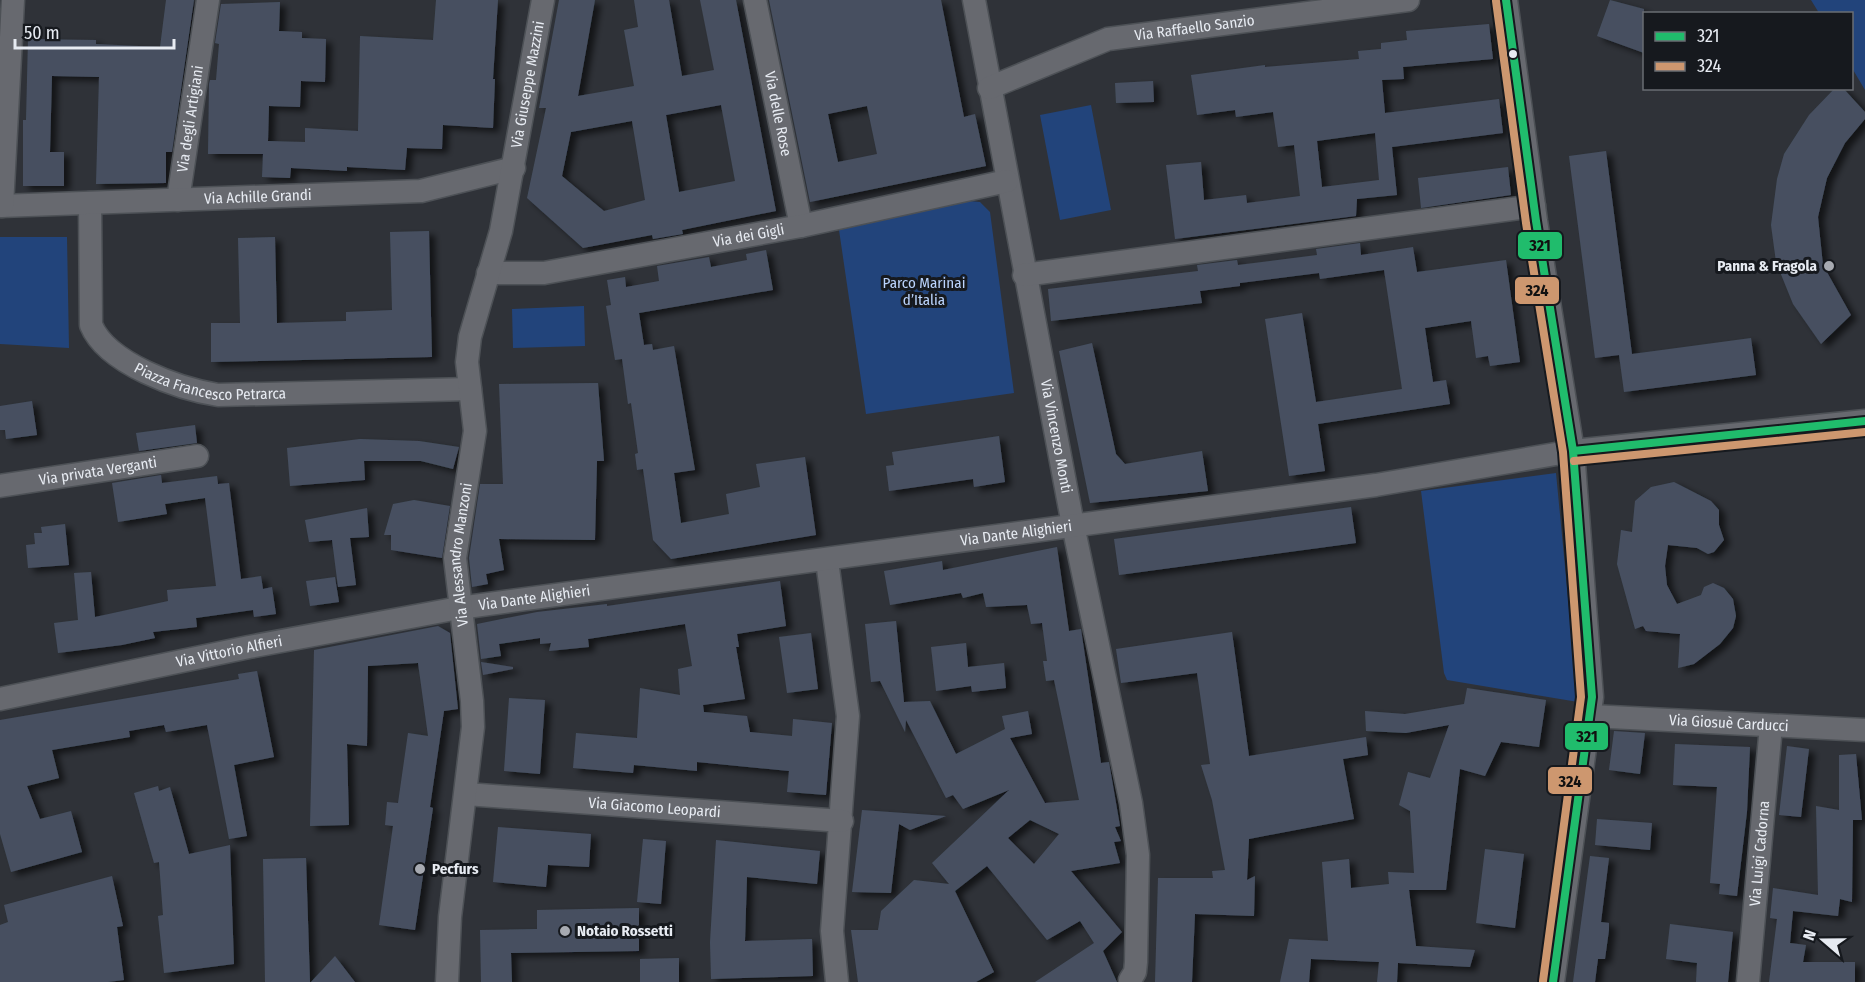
<svg xmlns="http://www.w3.org/2000/svg" width="1865" height="982" font-family="'Fira Sans Condensed',sans-serif">
  <defs>
    <filter id="shadow"><feDropShadow dx="6" dy="4" stdDeviation="3" flood-color="#0009"/></filter>
  </defs>
  <rect width="100%" height="100%" fill="#2f3238"/>
  <path fill="#22447b" d="M1811,0H1865V90L1852,68V14L1819,13Z
    M1091,105L1111,210L1060,220L1040,115Z
    M969,201L980,202L990,212L1014,393L866,414L839,230Z
    M0,237H67L69,348L0,344Z
    M584,306L585,346L513,348L512,309Z
    M1556,473L1578,702L1447,680L1444,673L1421,491Z"/>
  <path fill="#465061" fill-rule="evenodd" filter="url(#shadow)" d="M166,0H194L172,152H166V183L96,184L99,77L52,76L50,152H64V186H23V120H26L28,39L96,40V44L160,47Z
    M436,0H498L493,79H495L493,128L443,125L442,149L407,148L405,170L347,167V171L291,168L290,178L262,177L263,154H208L209,84L210,80H216L219,44L215,43L221,4L280,2L279,31L302,32V38L326,39L325,82L301,81L300,107L269,106L268,141L305,142V128L358,131L360,36L433,40Z
    M559,0H595L578,96L634,86L624,30L638,27L634,0H669L682,76L714,70L700,0H736L776,211L682,230L683,234L653,239L652,235L583,248L527,198L546,108H539ZM721,105L735,181L679,192L666,115ZM632,121L645,200L604,211L562,176L571,132Z
    M769,0H941L964,117L975,114L986,166L810,202ZM867,106L877,154L838,162L828,114Z
    M1610,0L1644,9V53L1597,36Z
    M1489,24L1493,59L1403,67L1404,79L1382,80L1385,113L1499,99L1503,133L1392,147L1397,195L1357,199L1356,216L1175,239L1166,165L1201,162L1204,200L1246,195L1247,203L1300,196L1294,145L1278,147L1273,112L1236,117L1235,110L1197,115L1191,75L1265,65V67L1359,59L1358,51L1381,49V43L1407,40L1406,31ZM1375,133L1379,180L1322,187L1317,141Z
    M1153,81L1154,102L1116,103L1115,83Z
    M1835,88H1843L1865,112V119L1845,143L1827,178L1818,217L1823,265L1851,315L1821,344L1793,304L1776,262L1771,225L1777,179L1784,154L1809,115Z
    M1606,151L1632,354L1751,338L1756,375L1624,392L1619,355L1595,358L1569,156Z
    M1508,167L1511,195L1421,208L1418,178Z
    M429,231L432,357L211,362V323H240L238,238L275,237L277,323L346,321V312L392,310L390,232Z
    M1360,243L1361,255L1413,247L1417,272L1506,260L1520,362L1490,366L1488,356L1476,358L1471,321L1425,328L1433,382L1446,380L1450,404L1318,424L1325,471L1289,476L1265,319L1302,313L1316,402L1402,389L1384,270L1320,279L1319,273L1240,283V286L1200,291L1202,303L1051,321L1048,289L1198,271L1197,265L1237,260L1238,265L1317,255L1316,249Z
    M766,250L773,290L639,313L644,345L652,344L653,350L674,346L695,470L674,473L681,523L729,514L726,494L760,487L756,464L805,457L816,535L671,559L653,540L643,469L637,470L635,454L638,453L631,403L628,404L622,359L615,360L606,306L611,305L607,280L625,277L626,287L659,281L657,266L709,257L711,267L747,260L746,254Z
    M1092,343L1116,454L1125,464L1202,451L1208,491L1090,503L1059,351Z
    M598,383L604,461H597L595,540L499,539L504,570L486,574L488,584L472,587L469,558L480,484H503L499,384Z
    M32,401L37,435L6,439L5,430H0V406Z
    M195,425L197,443L139,451L136,433Z
    M999,436L1005,482L974,487L973,479L889,491L886,466L894,465L892,452Z
    M360,439L419,441L459,447L453,469L421,461H364L365,480L290,486L287,448Z
    M161,475L162,483L217,476L218,484L229,483L241,579L261,576L263,589L272,587L276,614L254,617L253,610L196,618L197,627L153,632L155,638L122,645L58,653L54,623L78,620L74,573L91,572L95,617L168,601L167,590L216,586L205,498L165,504L167,514L118,522L112,483Z
    M1674,482L1711,501L1719,510V525L1724,540L1714,552L1708,554L1697,548L1668,545L1665,566L1667,585L1677,604L1701,595L1704,587L1713,583L1724,588L1733,599L1736,616L1733,628L1720,644L1694,664L1678,668L1680,634L1646,631L1643,626L1635,629L1617,564L1621,530L1632,532L1635,501L1651,487Z
    M414,500L450,506L442,558L391,550V535H384L393,504Z
    M1351,507L1356,543L1119,575L1114,539Z
    M367,508L369,537L350,538L356,585L338,587L332,540L309,542L305,520Z
    M65,524L69,565L28,568L26,545L35,544L34,533H42L41,527Z
    M1057,547L1069,631L1081,629L1101,763L1109,762L1120,826L1115,827L1121,841L1114,842L1120,863L1071,871L1122,932L1103,951L1117,982H1035L1094,943L1080,921L1047,940L987,866L955,891L994,972L976,982H858L851,930H878L881,911L914,880L949,884L932,863L1009,790L963,809L953,795L946,798L906,720L905,732L880,681L871,682L865,624L896,621L904,702L930,701L956,754L1005,729L1002,716L1028,711L1032,734L1010,738L1045,803L1079,800L1054,680L1046,681L1043,661H1047L1042,623L1031,624L1027,605L986,607L983,593L963,598L961,593L890,605L884,571L942,561L943,570ZM1030,820L1059,834L1034,864L1008,838Z
    M335,577L339,602L310,606L306,581Z
    M780,581L786,626L737,634L739,647H736L745,699L703,705L704,712L747,716L750,732L792,736L793,719L832,723L826,795L787,792L789,771L697,762V771L634,765L633,773L573,768L576,733L637,738L640,688L680,695L678,669L692,666L685,624L588,639L589,647L549,651L551,643L540,644V638L499,644L501,656L481,659L477,624L537,612L607,604V606Z
    M438,626L450,633L458,709L444,711L430,807L433,808L415,930L379,925L393,826L385,825L387,802L398,803L408,733L428,736L418,663L368,666L367,746L347,744L349,825L310,826L314,650Z
    M1232,632L1249,756L1366,737L1368,755L1343,759L1354,819L1249,839L1247,880L1255,876L1254,916L1195,914L1192,982H1155L1158,878H1213L1212,871L1225,870L1212,800L1201,765L1210,764L1197,673L1121,683L1116,649Z
    M811,633L818,689L787,693L779,637Z
    M966,643L968,667L1004,663L1006,688L972,692L971,686L936,691L931,647Z
    M481,662L513,667V669L483,675Z
    M257,671L274,757L234,765L247,836L229,839L207,725L166,732L164,725L129,731L130,737L52,750L59,778L27,786L40,819L71,811L82,852L11,872L0,834V720L239,679L238,674Z
    M1467,688L1546,700L1539,747L1501,742L1485,776L1460,769L1446,890H1409L1416,946L1475,950L1470,967L1398,963L1397,982H1377L1379,962L1311,959L1309,982H1280L1289,939L1328,941L1322,862L1349,859L1351,888L1389,884L1388,872L1414,873L1410,811L1399,805L1408,772L1430,778L1449,725L1406,733L1366,731L1365,711L1405,714L1464,704Z
    M509,698L545,700L540,774L504,771Z
    M1614,731L1645,733L1640,774L1609,770Z
    M1675,744L1750,747L1747,812L1737,896L1719,894L1720,884L1710,883L1717,787L1673,785Z
    M1787,746L1809,749L1801,817L1779,815Z
    M1856,754L1862,820H1853L1852,902L1840,899L1838,916L1793,911L1790,943L1806,945L1803,962H1855V982H1769L1777,919L1770,918L1773,888L1818,895L1816,806L1839,810V755Z
    M158,786L159,791L170,787L189,854L230,845L234,964L164,973L158,916L163,915L159,862L154,863L134,793Z
    M862,810L946,816L910,830L899,824L891,893L852,892Z
    M1597,819L1652,823L1650,850L1595,845Z
    M498,827L591,834L589,867L548,865L546,887L493,882Z
    M643,839L666,841L661,904L637,902Z
    M716,840L820,851L817,884L747,877L745,941L812,939L813,976L711,979L710,942Z
    M1485,849L1524,854L1515,928L1476,923Z
    M1590,856L1609,858L1601,922L1609,923V930L1605,959H1598L1595,982H1573Z
    M306,858L310,982H265L263,859Z
    M112,876L123,926L117,927L124,980L108,982H0V925L8,922L4,905Z
    M639,908V951L511,953L512,982H481L480,930L537,929V910Z
    M1670,924L1733,932L1728,982H1696L1697,963L1666,959Z
    M335,956L355,982H311Z
    M679,958V982H640V959Z"/>
  <g fill="none" stroke-linecap="round" stroke-linejoin="round">
    <g stroke="#4d5156" stroke-width="25">
      <g id="street">
        <path id="s1" d="M755,0L801,226"/>
        <path id="s2" d="M974,0L1073,525L1131,803L1138,855L1136,962L1135,972L1130,980"/>
        <path d="M1506,0L1536,221L1573,451L1592,697L1553,982"/>
        <path id="s3" d="M989,88L1108,39L1408,0"/>
        <path id="s4" d="M178,200L208,0"/>
        <path id="s5" d="M90,203L91,325C107,364 180,389 218,395L470,389"/>
        <path id="s6" d="M0,206L421,191L514,168"/>
        <path d="M2,206L13,0"/>
        <path id="s7" d="M488,273H544L801,226L1007,181"/>
        <path d="M1024,275L1534,206"/>
        <path id="s8" d="M0,486L197,456"/>
        <path d="M827,561L848,716L832,931L837,982"/>
        <path id="s9" d="M0,699L249,647L459,608L1376,485L1573,451L1865,421"/>
        <path id="s10" d="M1591,716L1865,730"/>
        <path id="s11" d="M466,794L842,821"/>
        <path id="s12" d="M447,982L450,917L473,727L472,701L455,558L475,431L467,362L470,337L501,231L543,0"/>
        <path id="s13" d="M1748,982L1771,726"/>
      </g>
    </g>
    <use href="#street" stroke="#67696f" stroke-width="22"/>
    <g stroke="#16191e" stroke-width="12">
      <path id="bus-1" d="M1506,0L1536,221L1573,451L1592,697L1553,982
        M1573,451L1865,421"/>
    </g>
    <g stroke="#16191e" stroke-width="12">
      <path id="bus-2" d="M1496,1L1526,223L1563,452L1581,697L1543,981
        M1574,461L1865,432"/>
    </g>
    <use href="#bus-1" stroke="#20bc6c" stroke-width="8"/>
    <use href="#bus-2" stroke="#cd976f" stroke-width="8"/>
  </g>
  <circle fill="#e7ebf2" stroke="#16191e" stroke-width="2" cx="1513" cy="54" r="5"/>
  <g fill="#a7aab1" stroke="#16191e" stroke-width="2">
    <circle cx="1829" cy="266" r="6"/>
    <circle cx="420" cy="869" r="6"/>
    <circle cx="565" cy="931" r="6"/>
  </g>
  <g text-anchor="middle" dominant-baseline="central" stroke-width="6" stroke-linejoin="round" paint-order="stroke">
    <g font-size="15" fill="#e7ebf2" stroke="#16191e">
      <text stroke="none"><textPath href="#s3" startOffset="216">Via Raffaello Sanzio</textPath></text>
      <text stroke="none"><textPath href="#s12" startOffset="909">Via Giuseppe Mazzini</textPath></text>
      <text stroke="none"><textPath href="#s1" startOffset="116">Via delle Rose</textPath></text>
      <text stroke="none"><textPath href="#s4" startOffset="82">Via degli Artigiani</textPath></text>
      <text stroke="none"><textPath href="#s6" startOffset="258">Via Achille Grandi</textPath></text>
      <text stroke="none"><textPath href="#s7" startOffset="264">Via dei Gigli</textPath></text>
      <text stroke="none"><textPath href="#s5" startOffset="262">Piazza Francesco Petrarca</textPath></text>
      <text stroke="none"><textPath href="#s2" startOffset="444">Via Vincenzo Monti</textPath></text>
      <text stroke="none"><textPath href="#s8" startOffset="99">Via privata Verganti</textPath></text>
      <text stroke="none"><textPath href="#s9" startOffset="1030">Via Dante Alighieri</textPath></text>
      <text stroke="none"><textPath href="#s12" startOffset="430">Via Alessandro Manzoni</textPath></text>
      <text stroke="none"><textPath href="#s9" startOffset="544">Via Dante Alighieri</textPath></text>
      <text stroke="none"><textPath href="#s9" startOffset="234">Via Vittorio Alfieri</textPath></text>
      <text stroke="none"><textPath href="#s10" startOffset="138">Via Giosuè Carducci</textPath></text>
      <text stroke="none"><textPath href="#s11" startOffset="189">Via Giacomo Leopardi</textPath></text>
      <text stroke="none"><textPath href="#s13" startOffset="129">Via Luigi Cadorna</textPath></text>
    </g>
    <g font-size="15" font-weight="bold" fill="#e7ebf2" stroke="#16191e" text-anchor="start">
      <text x="1817" y="266" text-anchor="end">Panna &amp; Fragola</text>
      <text x="432" y="869">Pecfurs</text>
      <text x="577" y="931">Notaio Rossetti</text>
    </g>
    <g font-size="15" fill="#bbd4fd" stroke="#16191e">
      <text x="924" y="283">Parco Marinai<tspan x="924" dy="17">d’Italia</tspan></text>
    </g>
  </g>
  <g stroke="#16191e" stroke-width="2">
    <rect x="1517" y="231" width="46" height="29" rx="6" fill="#20bc6c"/>
    <rect x="1514" y="276" width="46" height="29" rx="6" fill="#cd976f"/>
    <rect x="1564" y="722" width="45" height="29" rx="6" fill="#20bc6c"/>
    <rect x="1547" y="766" width="46" height="29" rx="6" fill="#cd976f"/>
  </g>
  <g font-size="16" text-anchor="middle" font-weight="bold" fill="#111">
    <text x="1540" y="251">321</text>
    <text x="1537" y="296">324</text>
    <text x="1587" y="742">321</text>
    <text x="1570" y="787">324</text>
  </g>
  <rect x="1643" y="12" width="210" height="78" fill="#16191e" stroke="#6a6d73" stroke-width="1.5"/>
  <rect x="1655" y="32" width="30" height="9" fill="#20bc6c" stroke="#6a6d73" stroke-width="1.5"/>
  <text x="1697" y="42" font-size="18" fill="#e7ebf2">321</text>
  <rect x="1655" y="62" width="30" height="9" fill="#cd976f" stroke="#6a6d73" stroke-width="1.5"/>
  <text x="1697" y="72" font-size="18" fill="#e7ebf2">324</text>
  <g transform="translate(1823 940) rotate(290)" stroke="#16191e" stroke-width="4.5" paint-order="stroke">
  <path d="M0-4.5L10 22L0 15L-10 22Z" fill="#e7ebf2"/>
  <text y="-9" font-size="16" font-weight="bold" text-anchor="middle" fill="#e7ebf2">N</text>
  </g>
  <path d="M15 39v9h159v-9" fill="none" stroke="#e7ebf2" stroke-width="3"/>
  <text x="24" y="39" font-size="18" fill="#e7ebf2" stroke="#16191e" stroke-width="4.5" paint-order="stroke">50 m</text>
</svg>
